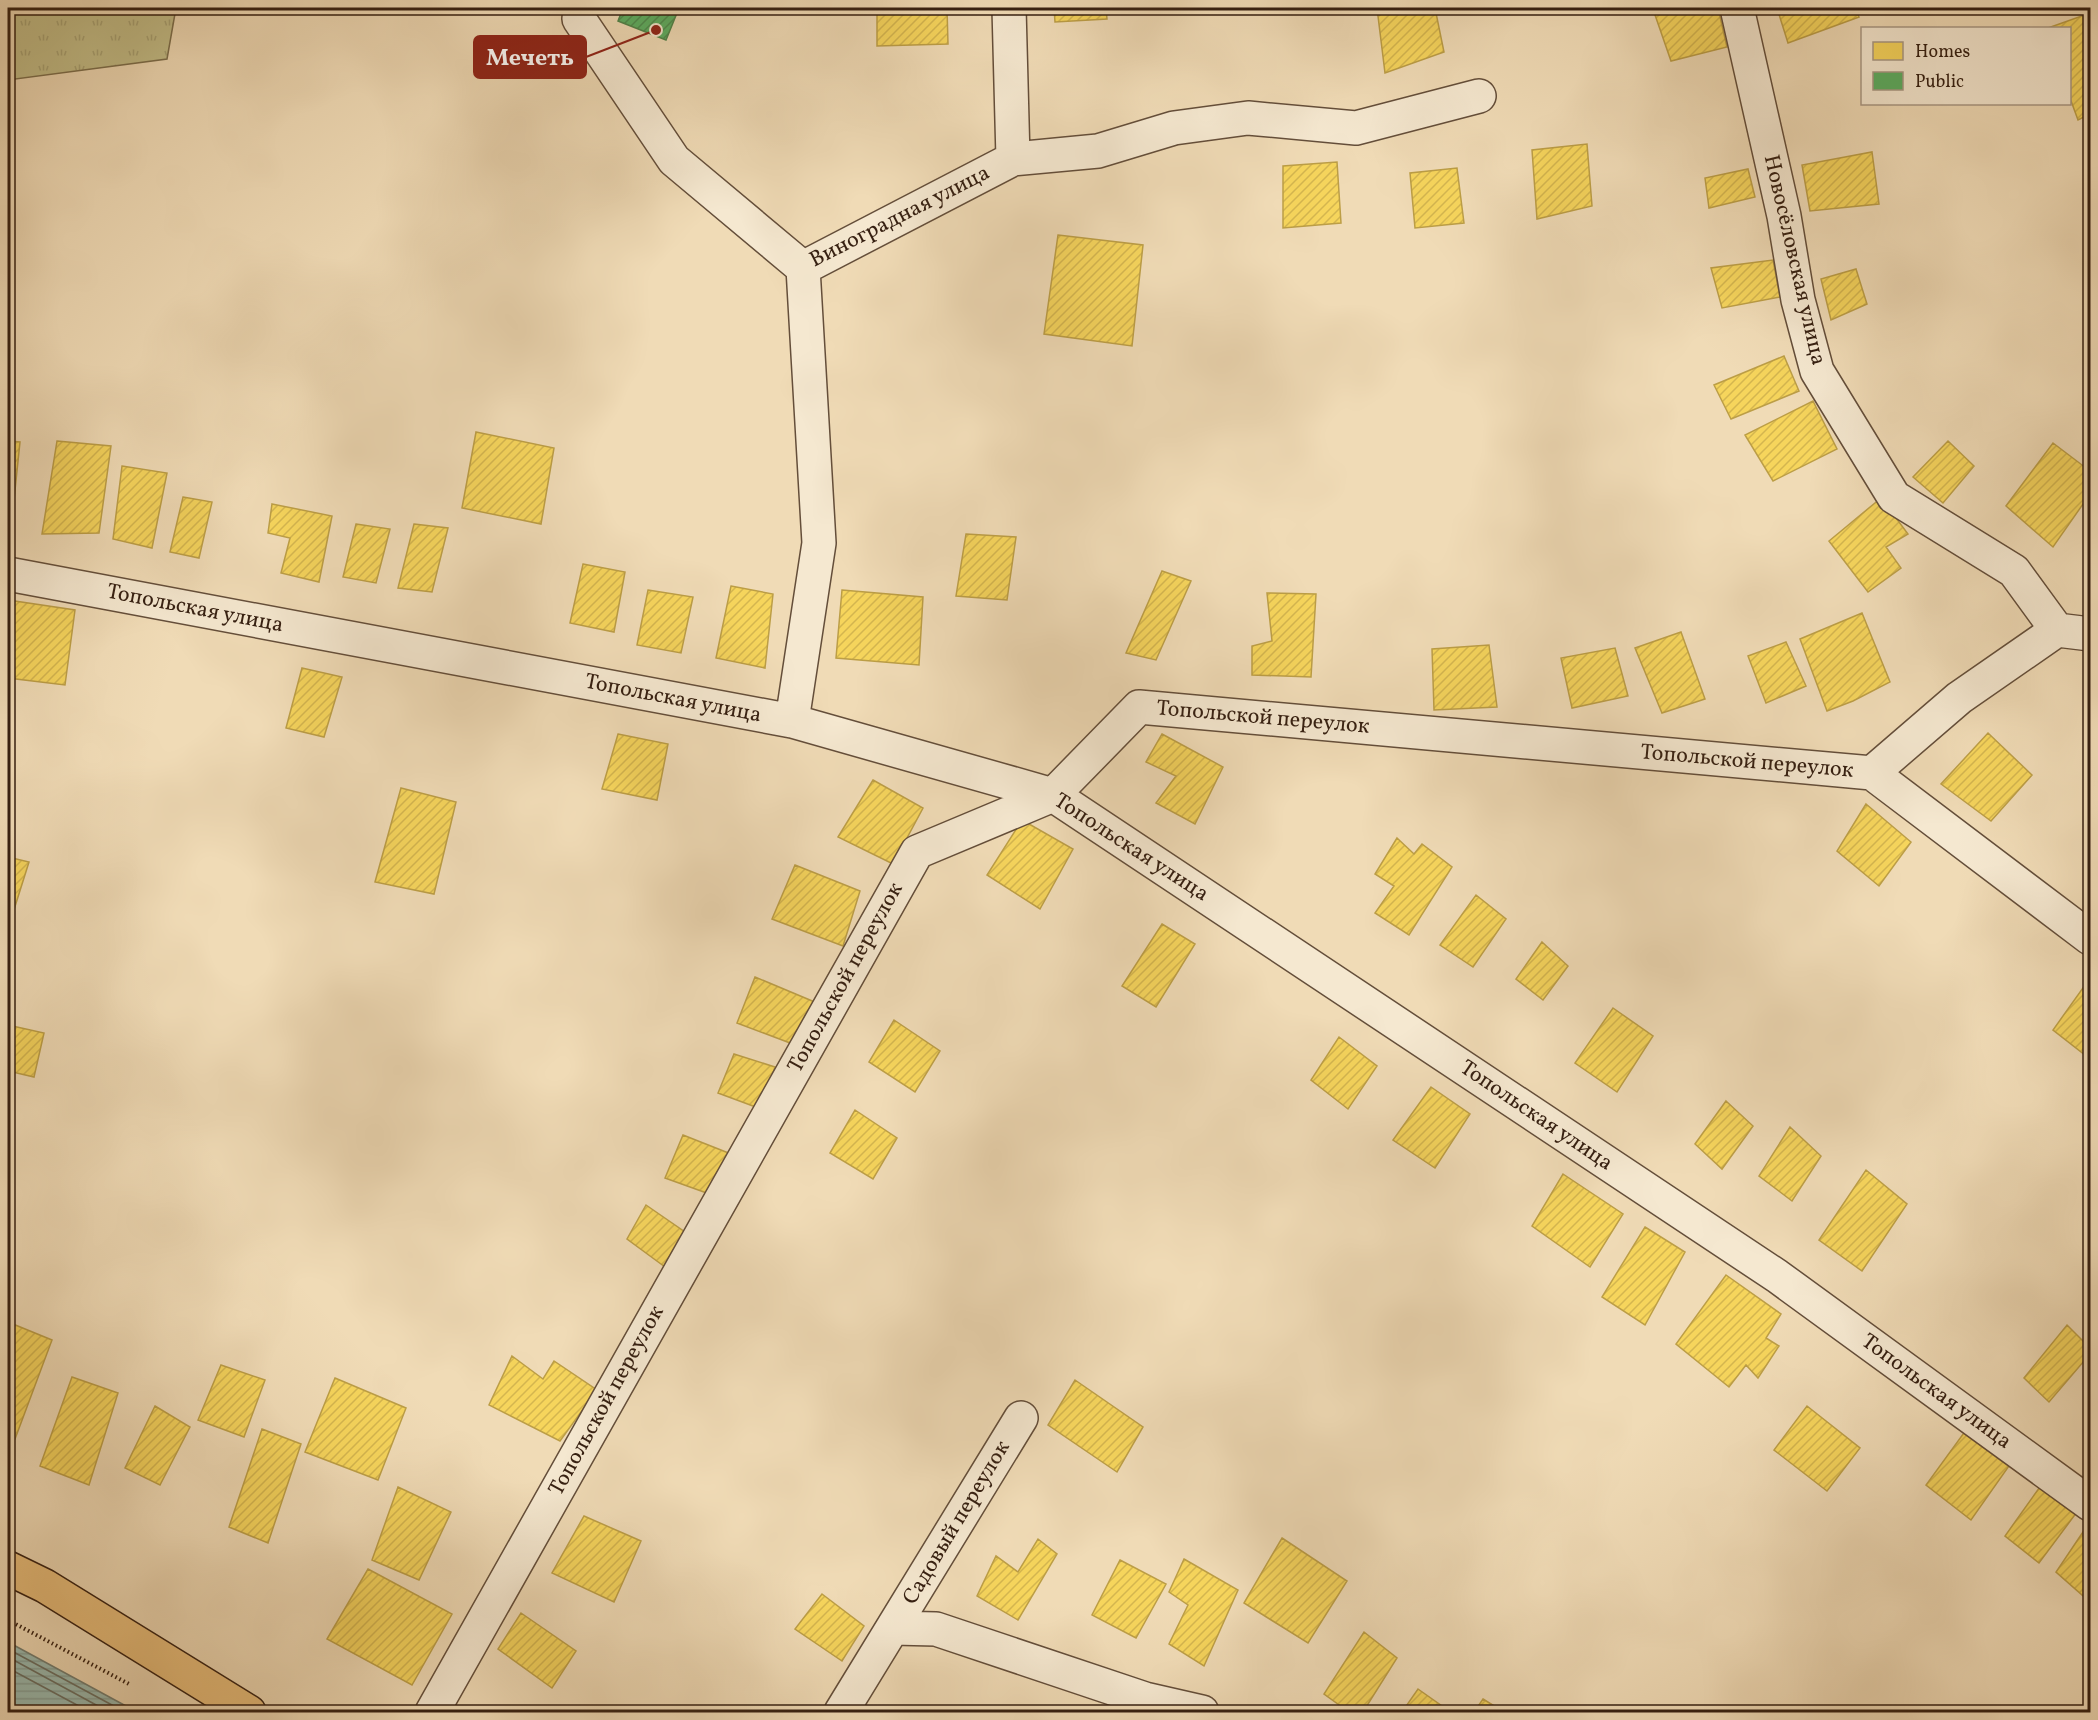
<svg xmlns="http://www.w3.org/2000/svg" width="2098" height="1720" font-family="Vollkorn,serif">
  <defs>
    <pattern id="grass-tufts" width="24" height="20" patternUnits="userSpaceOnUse" patternTransform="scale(1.5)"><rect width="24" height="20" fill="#c2bd88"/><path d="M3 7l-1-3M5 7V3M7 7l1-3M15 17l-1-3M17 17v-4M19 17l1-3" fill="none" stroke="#a7a274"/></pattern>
    <pattern id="water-rules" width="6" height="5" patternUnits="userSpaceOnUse" patternTransform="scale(1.5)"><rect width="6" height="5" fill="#9abbb1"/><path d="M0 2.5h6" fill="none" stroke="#85a097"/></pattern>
    <pattern id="homes-hatch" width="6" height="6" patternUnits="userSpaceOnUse" patternTransform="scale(1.5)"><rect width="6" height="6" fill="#f6d55c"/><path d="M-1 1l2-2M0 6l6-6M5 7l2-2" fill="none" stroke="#d4b64f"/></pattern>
    <pattern id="public-hatch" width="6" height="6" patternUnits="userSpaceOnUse" patternTransform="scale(1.5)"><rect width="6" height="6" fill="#5aae61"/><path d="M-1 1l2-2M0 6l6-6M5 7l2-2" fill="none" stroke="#4b8d4f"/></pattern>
  </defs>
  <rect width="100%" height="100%" fill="#f0dbb6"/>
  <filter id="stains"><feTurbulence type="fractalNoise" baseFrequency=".00333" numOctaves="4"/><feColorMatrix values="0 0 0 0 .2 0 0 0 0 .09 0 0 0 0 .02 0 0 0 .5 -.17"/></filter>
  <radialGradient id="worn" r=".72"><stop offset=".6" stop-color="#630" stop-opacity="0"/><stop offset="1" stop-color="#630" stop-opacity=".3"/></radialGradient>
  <path fill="url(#grass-tufts)" stroke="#7c6e4c" stroke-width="1.5" d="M8,8H176L167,59L8,80Z"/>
  <path fill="url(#water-rules)" stroke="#727d71" stroke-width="1.5" d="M8,1642L137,1712H8Z"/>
  <path fill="url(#homes-hatch)" stroke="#bc9e46" stroke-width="1.5" d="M877,8H947L948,44L877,46Z
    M1054,8H1106L1107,19L1055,22Z
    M1377,8H1435L1444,52L1385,73Z
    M1669,8H1718L1727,47L1671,61L1654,12Z
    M1777,8H1855L1859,17L1788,43Z
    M2090,13V114L2078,120L2070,98V28H2048Z
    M1587,144L1592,206L1537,219L1532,150Z
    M1872,152L1879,204L1810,211L1802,165Z
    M1337,162L1341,223L1283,228V166Z
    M1457,168L1464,223L1415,228L1410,173Z
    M1748,169L1755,197L1709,208L1705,178Z
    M1058,235L1143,245L1132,346L1044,334Z
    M1773,260L1780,297L1722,308L1711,268Z
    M1856,269L1867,304L1831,320L1821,279Z
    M1784,356L1799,391L1731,419L1714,385Z
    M1813,401L1837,449L1773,481L1745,435Z
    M476,432L554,448L541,524L462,508Z
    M8,441L20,442L12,519H8Z
    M57,441L111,446L99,533L42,534Z
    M1948,441L1974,466L1943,503L1913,477Z
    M2053,443L2090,471V494L2053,547L2006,506Z
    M122,466L167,473L152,548L113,539Z
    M183,497L212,502L199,558L170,552Z
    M1881,498L1908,534L1886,547L1901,568L1868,592L1829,541Z
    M272,504L332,516L319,582L281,573L290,538L268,533Z
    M356,524L390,529L376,583L343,577Z
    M414,524L448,528L432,592L398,588Z
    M966,534L1016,537L1007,600L956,596Z
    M583,564L625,572L614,632L570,623Z
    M1162,571L1191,581L1156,660L1126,653Z
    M731,586L773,594L765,668L716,658Z
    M648,590L693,597L681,653L637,645Z
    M842,590L923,597L919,665L836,658Z
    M1267,593L1316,594L1311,677L1252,675V646L1272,641Z
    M8,600L75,610L65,685L8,678Z
    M1862,613L1890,682L1853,701L1827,711L1800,639Z
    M1681,632L1705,699L1662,713L1635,648Z
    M1786,642L1806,686L1766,703L1748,656Z
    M1489,645L1497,707L1434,710L1432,649Z
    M1615,648L1628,696L1572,708L1561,658Z
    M302,668L342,677L324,737L286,728Z
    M1988,733L2032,775L1991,821L1941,784Z
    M618,734L668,744L657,800L602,789Z
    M1162,734L1223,767L1195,824L1156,803L1176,776L1146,762Z
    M873,780L923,808L893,864L838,837Z
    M401,788L456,802L434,894L375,882Z
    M1866,804L1911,842L1879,886L1837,851Z
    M1022,820L1073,849L1040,909L987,875Z
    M1397,838L1414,854L1422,844L1452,867L1409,935L1375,913L1394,886L1375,874Z
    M8,857L29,862L12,916L8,915Z
    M795,865L860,891L843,946L772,919Z
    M1476,895L1506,919L1473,967L1440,945Z
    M1162,924L1195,944L1156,1007L1122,986Z
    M8,931L14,933L8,955Z
    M1542,942L1568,966L1543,1000L1516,979Z
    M755,977L817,1003L798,1046L737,1023Z
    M2090,978V1059L2053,1030Z
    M1613,1008L1653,1036L1617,1092L1575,1063Z
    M894,1020L940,1051L915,1092L869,1062Z
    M8,1025L44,1033L34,1077L8,1071Z
    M1339,1037L1377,1066L1348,1109L1311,1080Z
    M734,1054L775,1067L761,1109L718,1093Z
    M1431,1087L1470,1114L1435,1168L1393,1140Z
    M1726,1101L1753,1126L1722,1169L1695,1144Z
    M855,1110L897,1138L873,1179L830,1153Z
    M1790,1127L1821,1156L1792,1201L1759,1176Z
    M683,1135L731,1154L715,1196L665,1178Z
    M1866,1170L1907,1204L1862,1271L1819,1240Z
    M1563,1174L1623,1214L1590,1267L1532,1226Z
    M646,1205L685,1232L665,1267L627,1239Z
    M1645,1227L1685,1252L1645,1325L1602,1297Z
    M1726,1275L1781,1314L1766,1338L1779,1346L1758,1378L1746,1365L1729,1387L1676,1344Z
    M8,1322L52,1340L15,1439L8,1436Z
    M2067,1325L2090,1348V1354L2049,1402L2024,1378Z
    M512,1356L543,1379L554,1361L597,1390L560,1441L489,1405Z
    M221,1365L265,1380L244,1437L198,1420Z
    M72,1377L118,1393L89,1485L40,1466Z
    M335,1378L406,1408L378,1480L305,1452Z
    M1075,1380L1143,1427L1117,1472L1048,1425Z
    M155,1406L190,1427L160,1485L125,1468Z
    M1807,1406L1860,1448L1827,1491L1774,1450Z
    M262,1429L301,1444L268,1543L229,1527Z
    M1966,1430L2009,1466L1971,1520L1926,1485Z
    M2042,1484L2077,1512L2039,1563L2005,1536Z
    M398,1487L451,1512L419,1580L372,1560Z
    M584,1516L641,1541L614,1602L552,1573Z
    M2087,1526L2090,1529V1602L2056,1572Z
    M1282,1538L1347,1581L1308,1643L1244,1603Z
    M1038,1539L1057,1554L1018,1620L977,1596L996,1556L1018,1572Z
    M1184,1559L1238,1590L1204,1666L1169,1644L1188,1605L1169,1592Z
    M1120,1560L1166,1584L1136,1638L1092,1615Z
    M368,1569L452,1614L412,1685L327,1639Z
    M822,1594L864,1626L842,1661L795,1629Z
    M521,1613L576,1651L552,1688L498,1649Z
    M1364,1632L1397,1658L1363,1712H1349L1324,1694Z
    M1418,1689L1442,1706L1438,1712H1402Z
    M1483,1699L1504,1712H1474Z"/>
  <path fill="url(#public-hatch)" stroke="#4f8349" stroke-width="1.5" d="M623,8H679L666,40L618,21Z"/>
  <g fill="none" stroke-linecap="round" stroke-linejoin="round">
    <path stroke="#686d61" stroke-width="1.5" d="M8,1649L125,1712
      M8,1657L109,1712
      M8,1668L90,1712"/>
    <g stroke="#644e3a" stroke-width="36">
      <path id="minor" d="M580,8L579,19L674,160L803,268L1013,159L1009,8
        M1737,8L1784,216L1798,300L1817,371L1894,497L2014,571L2057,630
        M1013,159L1098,151L1174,128L1248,118L1356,128L1479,96
        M8,574L792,721L1053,795L1777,1276L2090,1504
        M792,721L819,543L803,268
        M1872,773L2090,938
        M893,1628L936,1629L1145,1699L1202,1712
        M432,1712L917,852L1053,795L1139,707L1872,773L1959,698L2057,630L2090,634
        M841,1712L1021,1418"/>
    </g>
    <g stroke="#351f11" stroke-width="36">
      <path id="major" d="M8,1568L45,1586L249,1712"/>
    </g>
    <path stroke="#351f11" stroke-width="4" stroke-dasharray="1.5 3" stroke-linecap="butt" d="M8,1620L129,1684"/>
    <use href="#minor" stroke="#f5e8d0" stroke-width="33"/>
    <use href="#major" stroke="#e8be7b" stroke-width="33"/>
  </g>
  <g text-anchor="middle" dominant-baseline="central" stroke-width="6" stroke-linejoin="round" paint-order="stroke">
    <g font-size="22" fill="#351f11" stroke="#f5e8d0">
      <text transform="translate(900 217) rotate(-27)">Виноградная улица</text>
      <text transform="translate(1794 260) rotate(77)">Новосёловская улица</text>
      <text transform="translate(195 609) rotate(11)">Топольская улица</text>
      <text transform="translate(673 699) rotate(11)">Топольская улица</text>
      <text transform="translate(1263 718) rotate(5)">Топольской переулок</text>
      <text transform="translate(1747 762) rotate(5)">Топольской переулок</text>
      <text transform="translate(1131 848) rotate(33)">Топольская улица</text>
      <text transform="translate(846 978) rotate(-61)">Топольской переулок</text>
      <text transform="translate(1536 1116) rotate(34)">Топольская улица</text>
      <text transform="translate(1936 1392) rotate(36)">Топольская улица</text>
      <text transform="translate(607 1401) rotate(-61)">Топольской переулок</text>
      <text transform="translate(957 1523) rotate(-59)">Садовый переулок</text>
    </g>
  </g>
  <path fill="none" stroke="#8f2418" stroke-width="2" d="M656 30L586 57"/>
  <circle fill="#8f2418" stroke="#f5e8d0" stroke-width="2" cx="656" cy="30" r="6"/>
  <rect fill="#8f2418" stroke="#8f2418" stroke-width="2" x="474" y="36" width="112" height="42" rx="6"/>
  <g font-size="24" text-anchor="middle" font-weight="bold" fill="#fff">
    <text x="530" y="65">Мечеть</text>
  </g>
  <rect width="2098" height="1720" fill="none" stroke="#f0dbb6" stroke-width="30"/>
  <rect x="9" y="9" width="2080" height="1702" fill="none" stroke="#351f11" stroke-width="3"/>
  <rect x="15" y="15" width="2068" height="1690" fill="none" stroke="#351f11" stroke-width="1.5"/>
  <rect x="1861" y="27" width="210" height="78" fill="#f5e8d0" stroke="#a89884" stroke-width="1.5"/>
  <rect x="1873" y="42" width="30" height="18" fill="#f6d55c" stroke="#a89884" stroke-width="1.5"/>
  <text x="1915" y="57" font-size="18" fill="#351f11">Homes</text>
  <rect x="1873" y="72" width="30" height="18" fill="#5aae61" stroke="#a89884" stroke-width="1.5"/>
  <text x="1915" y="87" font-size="18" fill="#351f11">Public</text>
  <rect width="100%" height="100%" filter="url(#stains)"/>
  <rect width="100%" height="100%" fill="url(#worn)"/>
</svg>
